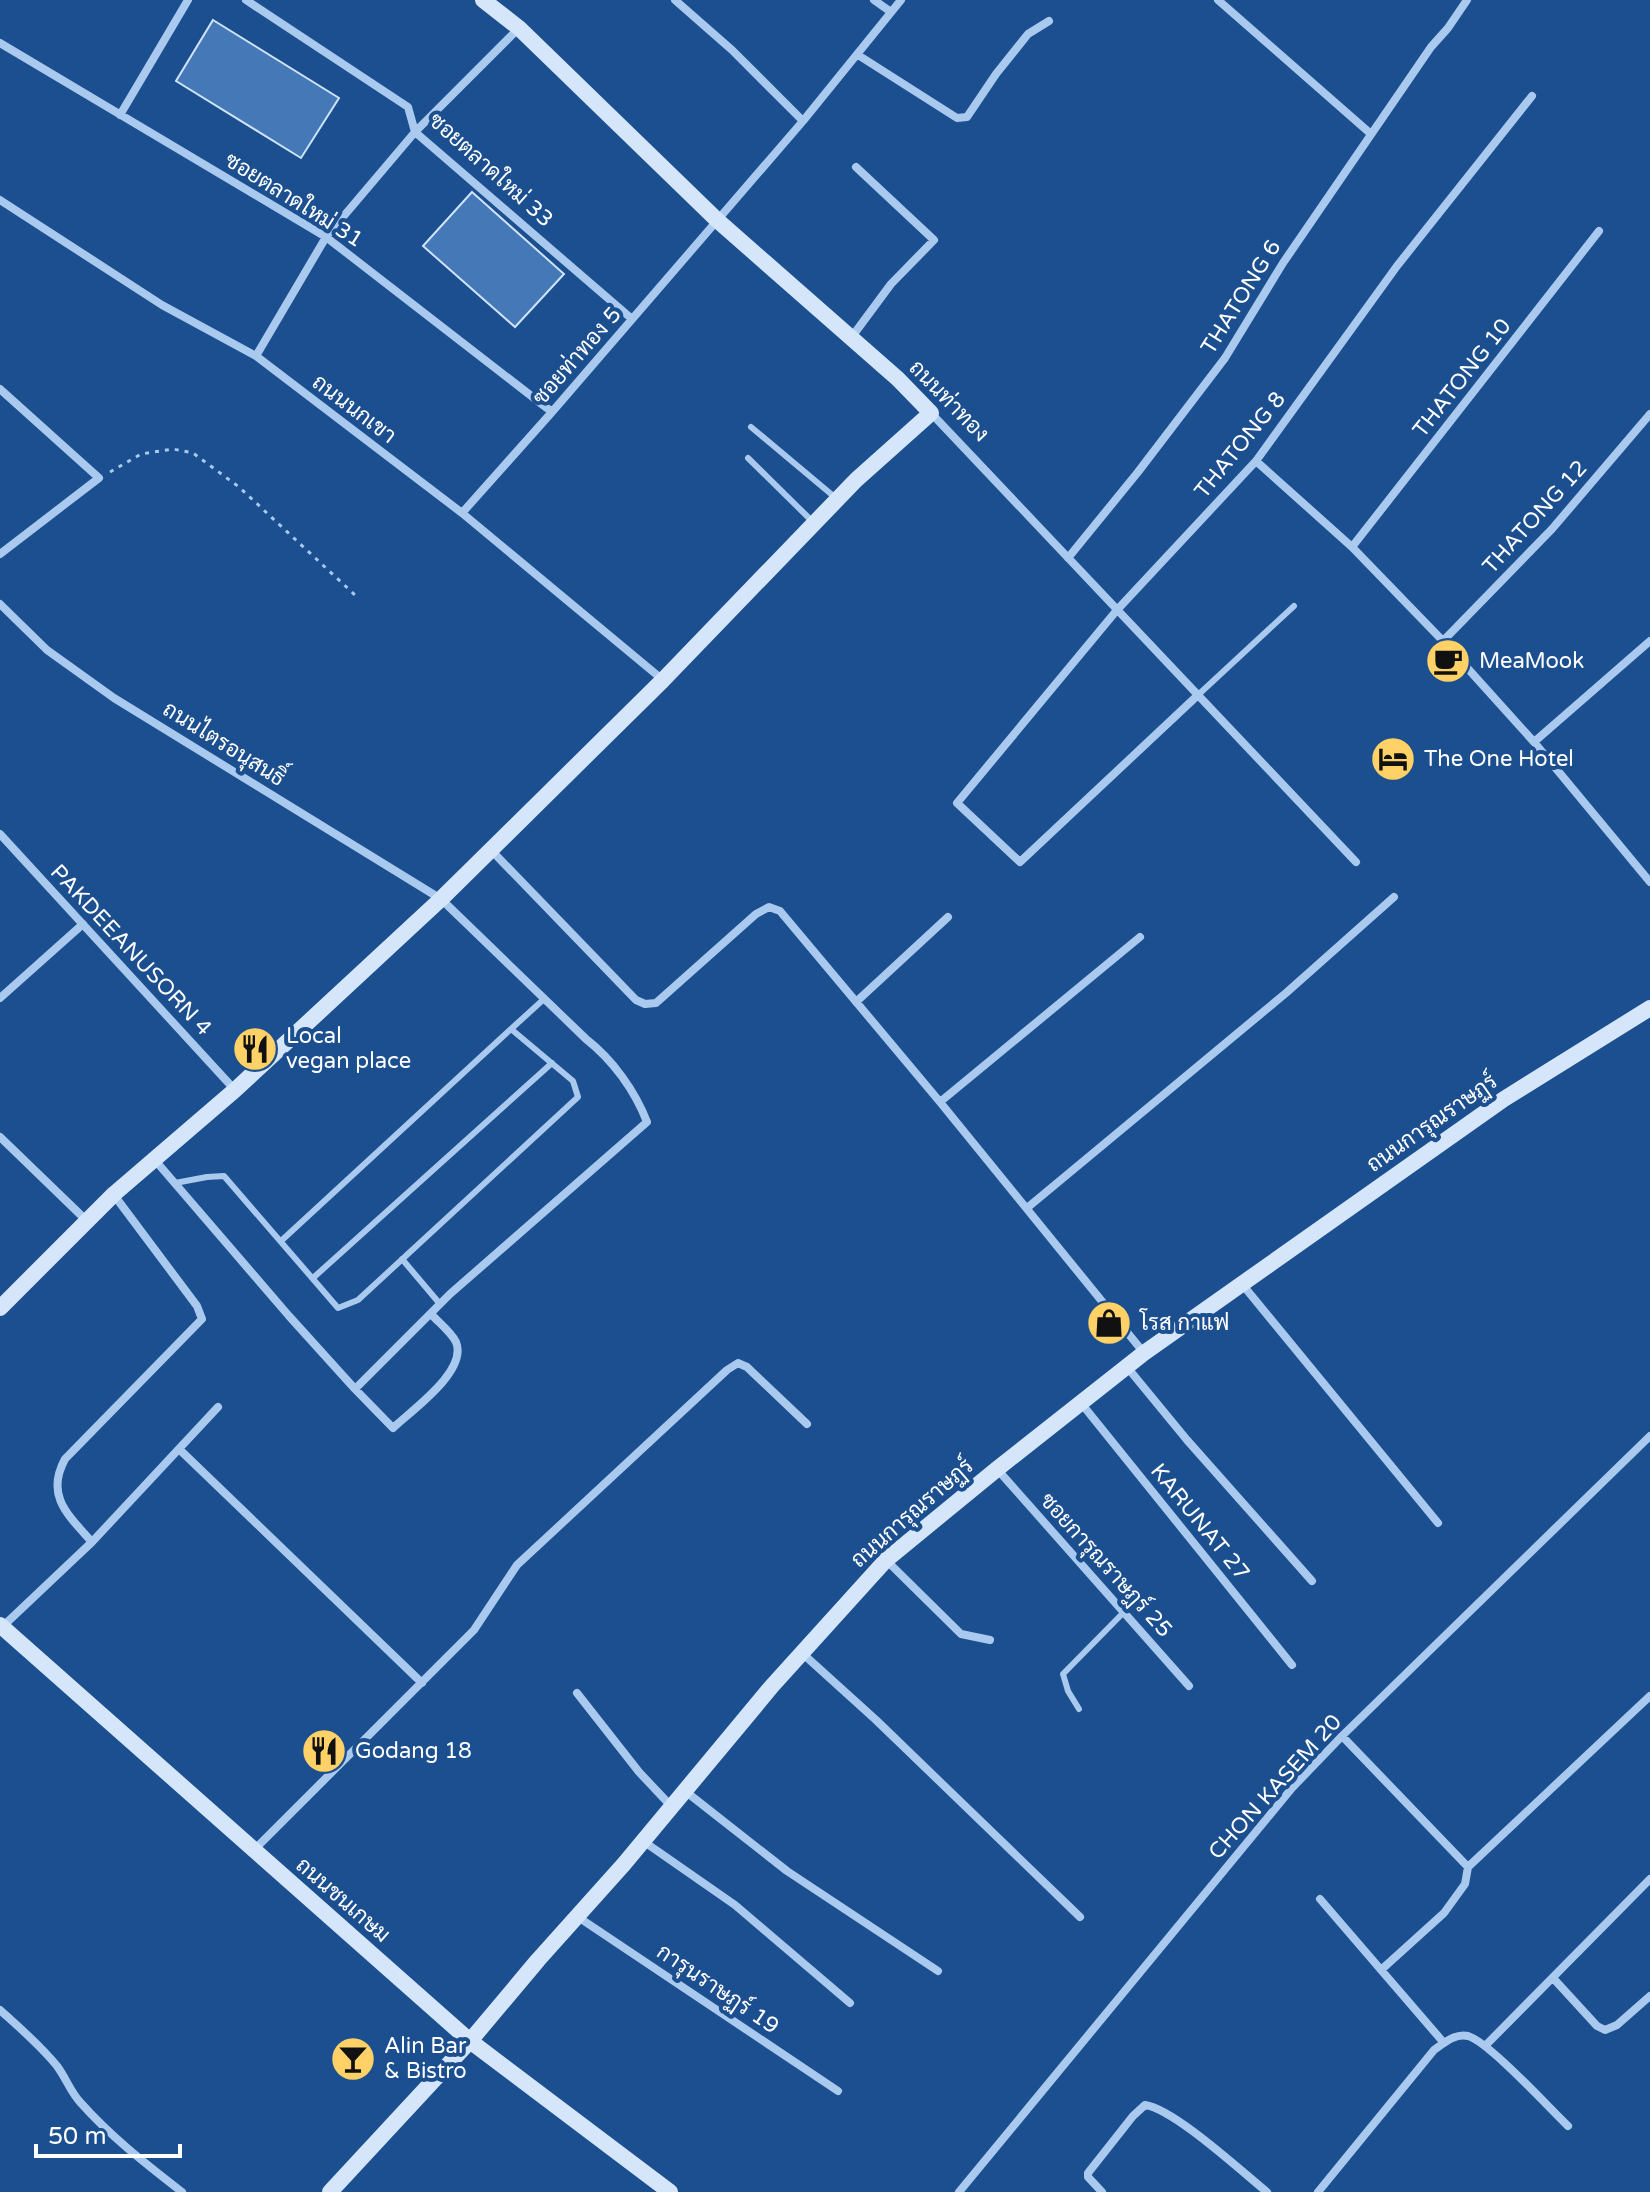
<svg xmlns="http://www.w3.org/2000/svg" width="1650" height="2192" font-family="'Varela Round',Sarabun,sans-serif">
  <rect width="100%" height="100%" fill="#1b4f8f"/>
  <path fill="#4478b7" stroke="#cfe3fa" stroke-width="2" d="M213,20L339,98L301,158L176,81Z
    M472,192L564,274L515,327L423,246Z"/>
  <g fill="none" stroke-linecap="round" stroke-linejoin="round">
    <path stroke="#a9c9ee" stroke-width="3" stroke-dasharray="4 6" stroke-linecap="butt" d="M110,472L141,454L173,449L193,453L239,487L355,595"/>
    <path stroke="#a9c9ee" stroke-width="6" d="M751,427L837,499
      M748,458L814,523
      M1198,695L1294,606
      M511,1029L544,999
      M175,1183L207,1177L224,1176L338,1308L358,1300L578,1097L573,1081L511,1029L281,1241
      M402,1259L440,1304
      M313,1278L552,1063
      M1079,1709L1068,1691L1063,1674L1124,1612"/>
    <path stroke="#a9c9ee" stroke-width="8" d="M246,0L408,107L415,132L632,319
      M675,0L732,50L803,121
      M874,0L891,12
      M1218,0L1371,134
      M0,43L326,237L552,412
      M858,55L957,118L967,117L996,74L1028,34L1049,21
      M120,115L188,0
      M0,200L162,305L256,356L462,513L663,680
      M851,338L891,284L934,240L856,167
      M256,356L326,237L415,132L519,28
      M0,389L99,478L0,554
      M931,413L1356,862
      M1256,461L1352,547L1443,641L1534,742L1650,882
      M462,513L552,412L803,121L901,0
      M1352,547L1599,231
      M1068,558L1138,472L1225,358L1283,263L1431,47L1448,28L1467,0
      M0,604L47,650L114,698L441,899L586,1039C613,1060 635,1091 647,1122L450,1294L355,1389L289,1316L154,1159
      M1443,641L1552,529L1650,414
      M1198,695L1020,862L957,803L1117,610L1256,461L1397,266L1532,96
      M1534,742L1650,641
      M0,834L235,1090
      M491,850L636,1000L645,1004L656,1003L756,914L769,907L780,911L940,1102L1144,1353
      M0,998L83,924
      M856,1002L948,917
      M940,1102L1140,937
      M0,1137L87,1221
      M1027,1208L1286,993L1394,897
      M1242,1284L1438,1523
      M1127,1367L1187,1440L1312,1581
      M355,1389L393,1428C412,1410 468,1371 456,1342C451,1332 438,1322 431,1314
      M1081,1403L1292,1665
      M179,1449L422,1683
      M997,1469L1189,1686
      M92,1542C68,1515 45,1496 65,1459L202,1319L197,1306L114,1195
      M886,1560L961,1634L990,1640
      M1,1628L92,1542L218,1407
      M802,1653L876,1720L1080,1917
      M577,1693L639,1772L671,1806
      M1342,1736L1468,1867L1650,1696
      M685,1791L787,1871L938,1971
      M643,1841L735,1905L850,2003
      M254,1850L474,1630L517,1565L727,1370L738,1363L747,1367L807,1424
      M1320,1899L1444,2043
      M578,1917L838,2091
      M1381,1970L1444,1913L1465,1884L1468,1867
      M1553,1978L1597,2026L1605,2030L1617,2025L1650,1996
      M0,2010C20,2028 40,2045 57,2066C66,2078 70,2091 80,2102C111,2137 146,2164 182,2192
      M1485,2046L1650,1879
      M959,2192L1292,1788L1342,1736L1650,1436
      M1102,2192L1088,2177V2173L1133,2116L1145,2105C1174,2109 1241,2171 1267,2192
      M1318,2192L1434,2050C1444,2043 1455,2033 1468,2036C1489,2042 1549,2108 1568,2126"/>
    <path stroke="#d6e6fa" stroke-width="16" d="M0,1308L114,1194L235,1090L441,899L663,680L856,480L931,413L898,379L717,220L519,28L483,0
      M0,1625L470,2041L670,2192
      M330,2192L470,2041L538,1960L624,1864L772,1686L886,1560L997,1469L1144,1353L1504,1099L1650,1008"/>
  </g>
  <defs>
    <g id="cafe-disc" transform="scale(2.3)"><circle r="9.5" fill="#ffd166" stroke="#1b4f8f"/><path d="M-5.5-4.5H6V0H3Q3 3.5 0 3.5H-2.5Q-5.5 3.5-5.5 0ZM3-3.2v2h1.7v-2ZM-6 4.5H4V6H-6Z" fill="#111"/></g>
    <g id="hotel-disc" transform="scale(2.3)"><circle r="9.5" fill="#ffd166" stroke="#1b4f8f"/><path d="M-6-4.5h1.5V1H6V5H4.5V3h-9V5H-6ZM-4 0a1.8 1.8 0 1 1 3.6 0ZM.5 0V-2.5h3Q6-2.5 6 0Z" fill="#111"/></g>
    <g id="restaurant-disc" transform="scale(2.3)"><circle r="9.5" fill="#ffd166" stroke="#1b4f8f"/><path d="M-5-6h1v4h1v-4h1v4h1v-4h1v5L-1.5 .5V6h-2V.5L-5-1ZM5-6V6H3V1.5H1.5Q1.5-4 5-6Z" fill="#111"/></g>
    <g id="shop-disc" transform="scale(2.3)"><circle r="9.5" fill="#ffd166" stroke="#1b4f8f"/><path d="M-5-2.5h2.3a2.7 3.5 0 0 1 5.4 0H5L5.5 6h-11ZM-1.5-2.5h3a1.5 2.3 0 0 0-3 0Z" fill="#111"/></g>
    <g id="bar-disc" transform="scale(2.3)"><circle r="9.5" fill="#ffd166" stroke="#1b4f8f"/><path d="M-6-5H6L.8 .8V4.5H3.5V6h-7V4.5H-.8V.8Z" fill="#111"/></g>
  </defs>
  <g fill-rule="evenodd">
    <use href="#cafe-disc" x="1448" y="661"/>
    <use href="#hotel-disc" x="1393" y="759"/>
    <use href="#restaurant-disc" x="255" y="1049"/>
    <use href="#shop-disc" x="1109" y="1323"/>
    <use href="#restaurant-disc" x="324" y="1751"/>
    <use href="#bar-disc" x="353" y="2059"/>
  </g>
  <g text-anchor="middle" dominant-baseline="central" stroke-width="8" stroke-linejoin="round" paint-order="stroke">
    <g font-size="22" fill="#fff" stroke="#1b4f8f">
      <text transform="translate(491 170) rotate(42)">ซอยตลาดใหม่ 33</text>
      <text transform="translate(294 200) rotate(32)">ซอยตลาดใหม่ 31</text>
      <text transform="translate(1241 297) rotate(-58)">THATONG 6</text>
      <text transform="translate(577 356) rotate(-49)">ซอยท่าทอง 5</text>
      <text transform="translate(1462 378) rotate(-52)">THATONG 10</text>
      <text transform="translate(949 401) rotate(46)">ถนนท่าทอง</text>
      <text transform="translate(354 409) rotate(37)">ถนนนกเขา</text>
      <text transform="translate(1240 445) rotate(-51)">THATONG 8</text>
      <text transform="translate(1535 517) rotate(-48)">THATONG 12</text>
      <text transform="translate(224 744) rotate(32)">ถนนไตรอนุสนธิ์</text>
      <text transform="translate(131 950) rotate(47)">PAKDEEANUSORN 4</text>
      <text transform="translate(1432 1123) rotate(-35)">ถนนการุณราษฏร์</text>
      <text transform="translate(912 1513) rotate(-41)">ถนนการุณราษฏร์</text>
      <text transform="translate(1200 1522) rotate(51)">KARUNAT 27</text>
      <text transform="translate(1106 1565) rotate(48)">ซอยการุณราษฎร์ 25</text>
      <text transform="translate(1275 1787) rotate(-48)">CHON KASEM 20</text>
      <text transform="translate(343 1900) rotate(41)">ถนนชนเกษม</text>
      <text transform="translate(718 1989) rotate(34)">การุนราษฏร์ 19</text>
    </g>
    <g font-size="22" fill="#fff" stroke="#1b4f8f" text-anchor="start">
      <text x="1479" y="661">MeaMook</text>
      <text x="1424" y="759">The One Hotel</text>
      <text x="286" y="1036">Local<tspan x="286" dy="25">vegan place</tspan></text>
      <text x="1140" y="1323">โรส กาแฟ</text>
      <text x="355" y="1751">Godang 18</text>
      <text x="384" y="2046">Alin Bar<tspan x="384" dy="25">&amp; Bistro</tspan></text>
    </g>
  </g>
  <path d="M36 2144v12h144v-12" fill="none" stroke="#ffffff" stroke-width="4"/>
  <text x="48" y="2144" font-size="24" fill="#ffffff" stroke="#1b4f8f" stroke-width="6" paint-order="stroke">50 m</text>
</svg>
